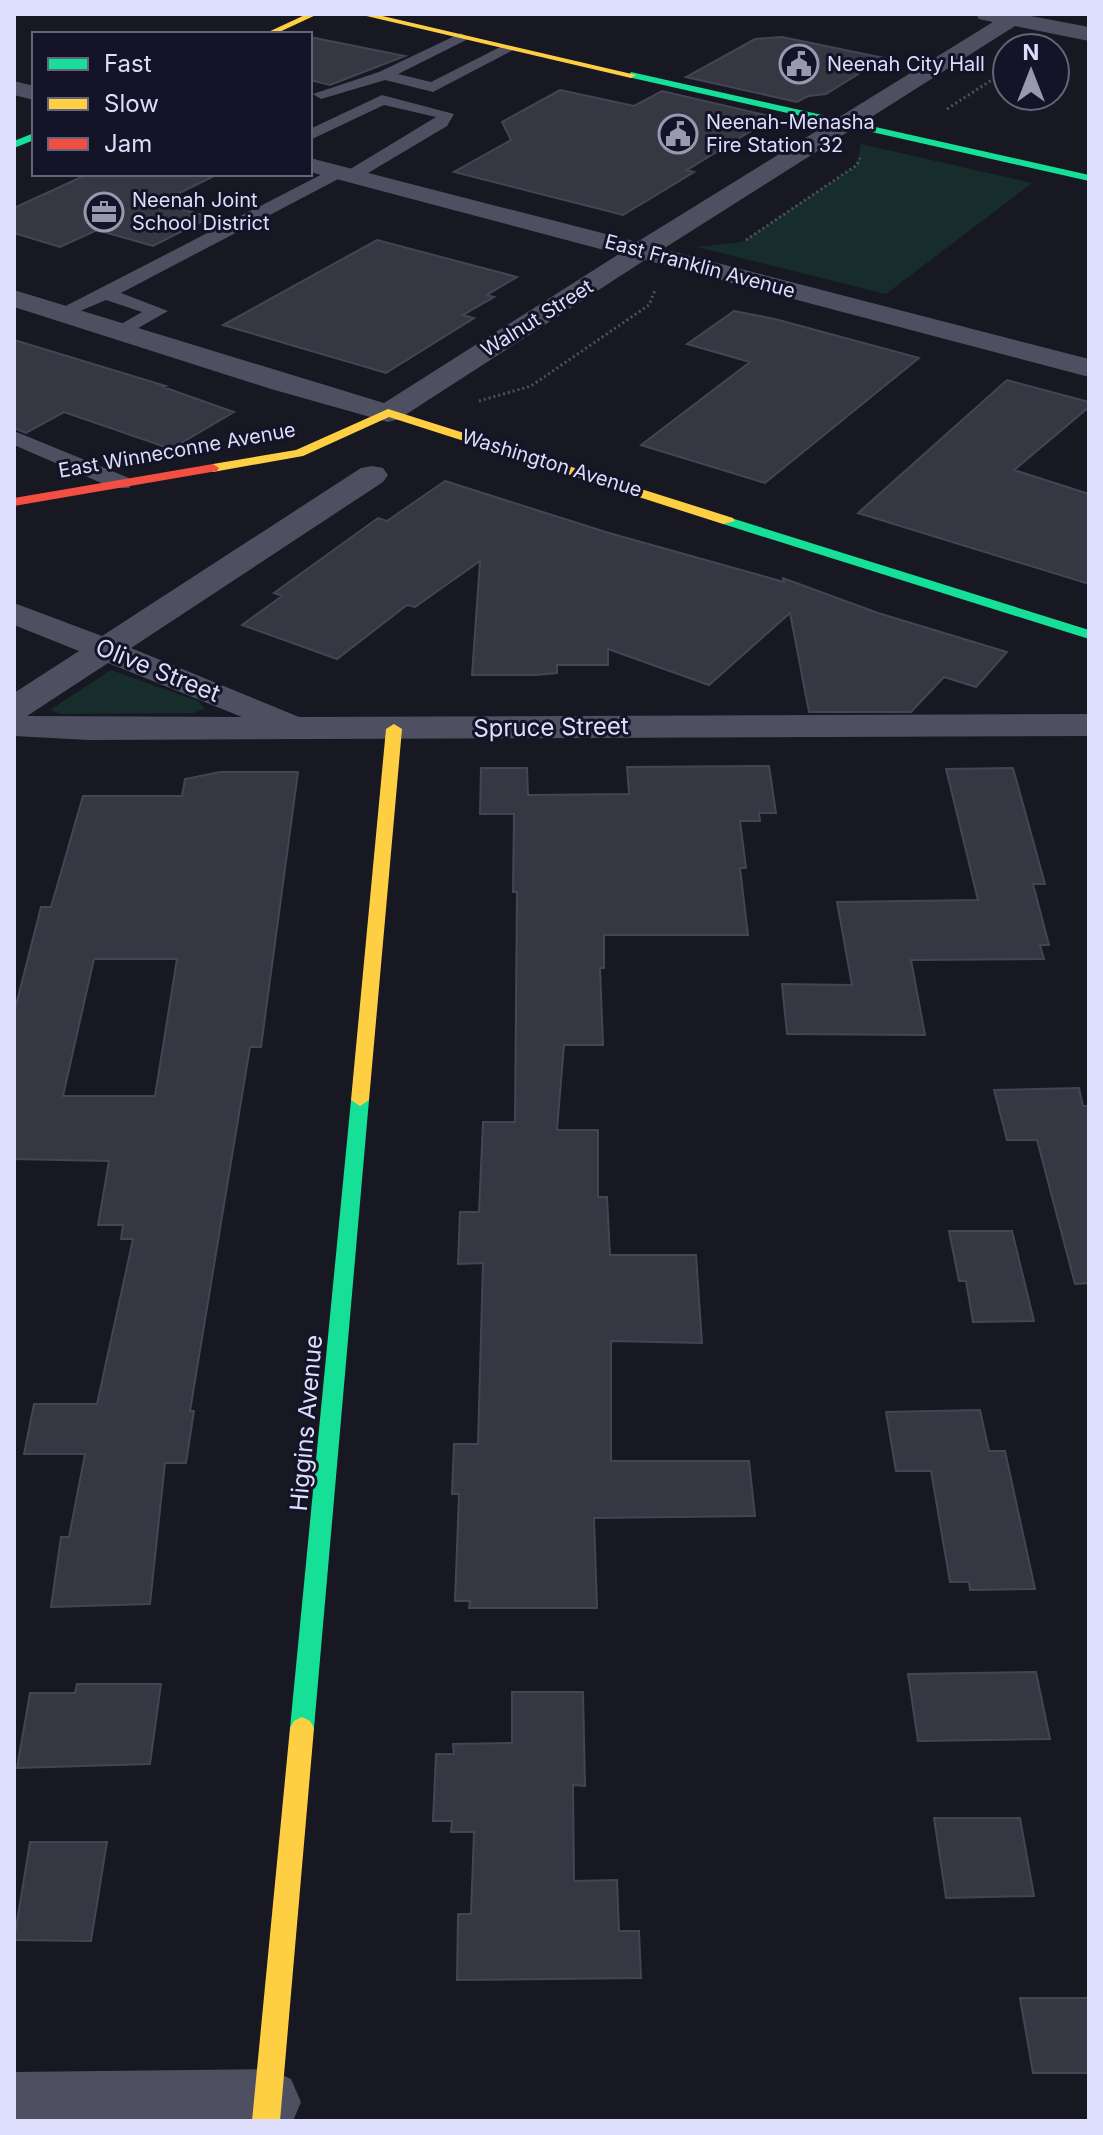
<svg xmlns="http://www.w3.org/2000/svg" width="1103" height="2135" font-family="Inter,sans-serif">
  <rect width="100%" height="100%" fill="#181822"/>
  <path fill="#172d2b" d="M861,144L1032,183L886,294L697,247L742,242L857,165Z
    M111,670L198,701L205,709L193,713L61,714L50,710Z"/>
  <path fill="#363743" stroke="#454454" stroke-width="2" fill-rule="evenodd" d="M310,37L405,56L330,85L310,80Z
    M782,37L884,58L826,94L808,96L797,102L686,77L755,39Z
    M560,90L634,106L662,91L774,117L687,170L694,172L623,215L454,172L511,140L502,122Z
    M88,174H218L159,203L210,217L153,246L97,230L60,247L14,233V208Z
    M377,240L517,277L487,295L494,297L463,315L474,318L386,373L223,325Z
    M734,311L775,319L919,358L765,483L641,445L750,362L687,344Z
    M14,340L166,386L163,387L234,412L171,449L64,412L26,433L14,428Z
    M1007,380L1089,402V407L1014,470L1089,494V584L858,513Z
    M445,481L609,533L784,582L783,578L878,613L1007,652L976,687L944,677L911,712H809L790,613L709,685L608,649V665H557V673L535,675H472L480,561L415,607L407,605L337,659L242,625L282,596L274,593L378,518L387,521Z
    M769,766L776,813H759L760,821H740L746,868H740L748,935H604V968H600L603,1045H564L557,1130H598V1197H607L610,1255H696L702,1343L611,1341V1461H749L755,1516L594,1518L597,1608H469L470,1601H455L459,1494H452L454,1444H478L483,1263L458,1264L460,1212H479L483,1122H515L517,892H513L514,814H480L481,768H527L528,795L629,794L627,767Z
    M1013,768L1045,884H1033L1049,945H1040L1044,959L911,960L925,1035L787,1034L782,984L852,985L837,902L978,900L946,769Z
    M220,772H298L261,1047H250L190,1411H194L186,1463H165L150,1604L51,1607L61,1537H69L85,1454H24L34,1404H97L133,1239H121L123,1225H98L109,1161L14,1159V1013L41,907H51L83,796H182L185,779ZM94,959H177L155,1096H63Z
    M1079,1088L1083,1106H1089V1283L1075,1284L1037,1140H1007L994,1090Z
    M949,1231H1012L1034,1321L973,1322L966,1281H959Z
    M980,1410L989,1451H1005L1035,1589L970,1590L969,1582H950L931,1471H896L886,1412Z
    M1036,1672L1050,1739L918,1741L908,1674Z
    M77,1684H161L150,1764L17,1768L30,1693H75Z
    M512,1692H583L585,1786L573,1785L574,1881L617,1880L619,1931H639L641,1978L457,1980L458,1914H471L474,1832H451L452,1821H433L436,1754H454L453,1744L512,1743Z
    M934,1818H1020L1034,1896L946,1898Z
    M30,1842H107L91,1941L14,1940Z
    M1020,1998H1089V2073H1033Z"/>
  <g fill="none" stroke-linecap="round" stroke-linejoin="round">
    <path stroke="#48545d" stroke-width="3" stroke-dasharray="2 3" stroke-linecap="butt" d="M947,109L1007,70
      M746,240L857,165L860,158
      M479,401L531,386L649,305L655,290"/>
    <path fill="#4e5062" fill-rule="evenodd" d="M461,33L468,37L466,40L398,74L431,82L504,45L517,48L433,92L385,80L321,99L313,94L379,72Z
      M382,95L454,114L447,126L358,179L344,176L121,293L168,311L126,335H112L109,331L142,312L106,300L61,319L52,313L334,168L347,171L436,117L384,105L310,140V129Z
      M14,431L129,478L132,483L129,488H113L14,445Z"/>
    <path fill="#4e5062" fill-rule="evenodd" d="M976,14H1020L1089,27V41L1015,26L663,249L1089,359V377L645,260L399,419L388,422L271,389L14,307V290L384,403L619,254L310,172V158L637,242L993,22L979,19Z
      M14,81L34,86V100L14,95Z
      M372,466L383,468L388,475L383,482L131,648L299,717L1089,714V736L89,740L14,736V693L79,651L14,625V603L102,636L361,468ZM108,663L242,717L27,716Z
      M268,2069L291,2079L301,2102L293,2121H14V2072Z"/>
    <path fill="#16e098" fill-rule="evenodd" d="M631,72L1089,175V181L628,77Z
      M34,133V140L14,148V141Z
      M728,517L1089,630V639L723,524L721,521Z
      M360,1094L369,1100L314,1728L310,1735L302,1739L294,1735L290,1728L351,1100Z"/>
    <path fill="#ffcf43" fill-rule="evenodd" d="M307,14H318L275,34H264Z
      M358,14H374L636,75L631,78Z
      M388,409L733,518L735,521L723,524L389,417L303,456L213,472L207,468L213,464L296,450Z
      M394,724L402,729L369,1100L360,1106L351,1100L386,729Z
      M302,1717L310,1721L314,1728L280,2121H252L290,1728L294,1721Z"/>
    <path fill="#f24e42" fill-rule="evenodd" d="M213,464L219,468L217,471L14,506V498Z"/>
  </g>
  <defs>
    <g id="civic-ring" transform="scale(2)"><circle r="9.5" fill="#141327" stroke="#9899af" stroke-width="1.5"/><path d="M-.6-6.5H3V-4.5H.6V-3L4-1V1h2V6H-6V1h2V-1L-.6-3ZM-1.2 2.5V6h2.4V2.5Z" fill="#9899af"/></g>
    <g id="office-ring" transform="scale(2)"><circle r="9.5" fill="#141327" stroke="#9899af" stroke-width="1.5"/><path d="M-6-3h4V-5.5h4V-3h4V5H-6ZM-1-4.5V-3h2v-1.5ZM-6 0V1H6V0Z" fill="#9899af"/></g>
  </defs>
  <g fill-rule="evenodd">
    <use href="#civic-ring" x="799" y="64"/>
    <use href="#civic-ring" x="678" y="134"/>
    <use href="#office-ring" x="104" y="212"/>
  </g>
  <g text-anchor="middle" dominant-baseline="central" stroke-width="6" stroke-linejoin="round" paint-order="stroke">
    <g font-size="20" fill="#dddefb" stroke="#141327" text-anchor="start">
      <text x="827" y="64">Neenah City Hall</text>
      <text x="706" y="122">Neenah-Menasha<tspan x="706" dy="23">Fire Station 32</tspan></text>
      <text x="132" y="200">Neenah Joint<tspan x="132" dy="23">School District</tspan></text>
    </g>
    <g font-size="20" fill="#dddefb" stroke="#141327">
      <text transform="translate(700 266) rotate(15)">East Franklin Avenue</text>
      <text transform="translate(537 318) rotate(-32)">Walnut Street</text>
      <text transform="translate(177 450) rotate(-10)">East Winneconne Avenue</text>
      <text transform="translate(552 463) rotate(17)">Washington Avenue</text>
    </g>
    <g font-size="24" fill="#dddefb" stroke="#141327">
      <text transform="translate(158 670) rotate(22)">Olive Street</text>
      <text transform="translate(551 727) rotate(-1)">Spruce Street</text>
      <text transform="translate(306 1423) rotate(-85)">Higgins Avenue</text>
    </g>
  </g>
  <rect width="1103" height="2135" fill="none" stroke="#dddefb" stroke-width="32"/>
  <rect x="32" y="32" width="280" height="144" fill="#141327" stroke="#64647c" stroke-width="2"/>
  <rect x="48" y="58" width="40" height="12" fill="#16e098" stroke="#64647c" stroke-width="2"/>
  <text x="104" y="72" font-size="24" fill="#dddefb">Fast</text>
  <rect x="48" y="98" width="40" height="12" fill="#ffcf43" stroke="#64647c" stroke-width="2"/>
  <text x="104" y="112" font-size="24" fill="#dddefb">Slow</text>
  <rect x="48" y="138" width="40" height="12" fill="#f24e42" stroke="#64647c" stroke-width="2"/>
  <text x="104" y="152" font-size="24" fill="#dddefb">Jam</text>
  <g transform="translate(1031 72)"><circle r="38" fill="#141327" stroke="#64647c" stroke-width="2"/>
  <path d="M0-6L14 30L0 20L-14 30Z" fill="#9899af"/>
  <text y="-12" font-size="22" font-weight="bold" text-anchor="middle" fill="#dddefb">N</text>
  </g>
</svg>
